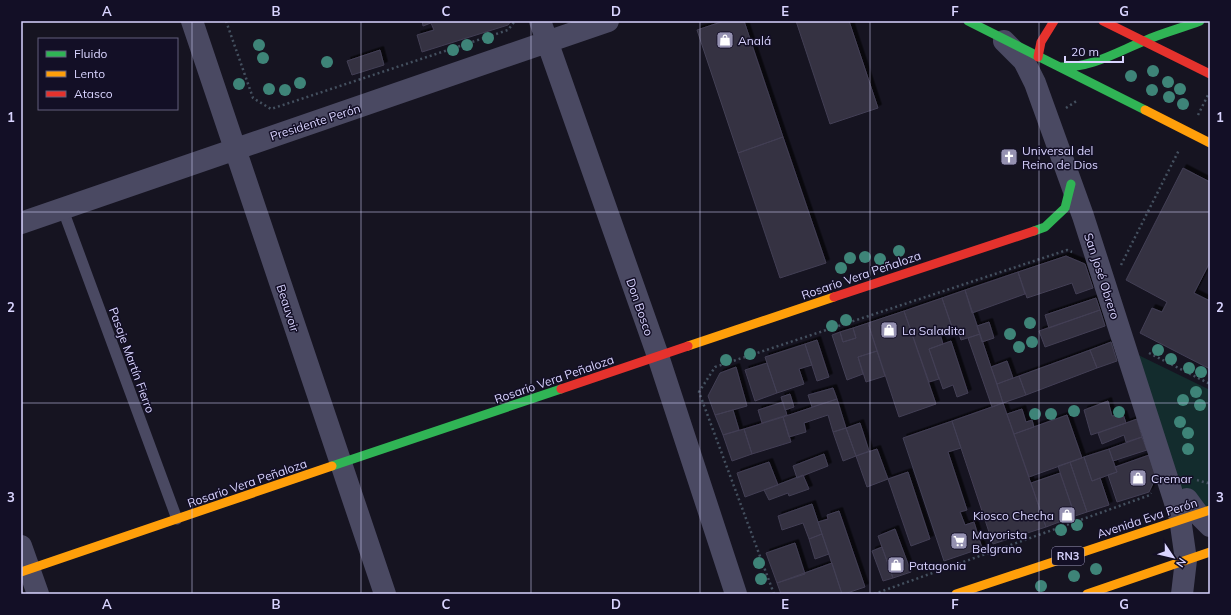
<svg xmlns="http://www.w3.org/2000/svg" width="1231" height="615" font-family="Mulish,sans-serif">
  <defs>
    <filter id="shadow"><feDropShadow dx="3.5" dy="-3.5" stdDeviation="0" flood-color="#0009"/></filter>
  </defs>
  <rect width="100%" height="100%" fill="#161421"/>
  <path fill="#132c2d" d="M1126,349L1210,390V510L1198,514L1172,479Z"/>
  <path fill="#343243" stroke="#433f54" filter="url(#shadow)" d="M422,21H511L508,25L422,52L417,35L434,30L431,23L423,26Z
    M724,21H744L783,137L738,153L697,30Z
    M796,21H849L878,108L830,124Z
    M380,50L384,65L352,75L347,61Z
    M783,137L826,263L780,278L738,153Z
    M1183,168L1210,182V262L1194,293L1210,301V369L1140,333L1152,308L1162,312L1167,302L1126,280Z
    M1066,256L1085,264L1093,288L1076,294L1072,283L1027,298L1018,272Z
    M1018,272L1025,294L972,313L965,290Z
    M965,290L980,334L961,340L957,328L953,330L942,298Z
    M942,298L953,330L940,334L943,344L929,349L939,379L929,382L904,311Z
    M1096,298L1100,310L1049,328L1045,315Z
    M1100,310L1105,326L1045,347L1039,331Z
    M904,311L936,404L899,417L868,323Z
    M989,322L994,338L982,342L977,326Z
    M868,323L877,351L858,357L863,374L847,380L832,335L840,332L843,342L856,338L853,328Z
    M853,328L856,338L843,342L840,332Z
    M980,334L1003,403L992,407L968,338Z
    M817,340L829,377L817,381L805,344Z
    M951,341L968,393L957,397L953,385L943,389L929,349Z
    M1111,342L1117,361L1097,368L1090,350Z
    M805,344L812,365L799,369L804,384L777,393L765,357Z
    M1090,350L1097,368L1026,395L1019,376Z
    M877,351L885,376L866,382L858,357Z
    M1007,361L1013,378L997,384L991,367Z
    M767,363L777,393L755,401L745,370Z
    M736,367L747,406L715,415L708,396L720,373Z
    M1019,376L1026,395L1003,403L997,384Z
    M833,388L837,399L812,407L808,395Z
    M790,394L794,407L785,410L781,397Z
    M837,399L846,428L833,432L828,415L804,423L806,432L789,437L783,417Z
    M1108,401L1112,416L1123,414L1126,423L1091,435L1084,410Z
    M783,402L787,415L762,423L758,410Z
    M1003,403L1046,527L993,544L952,421Z
    M1022,409L1026,422L1032,420L1034,427L1014,434L1007,414Z
    M733,410L739,430L723,435L715,415Z
    M1067,415L1082,458L1029,477L1014,434Z
    M783,417L791,442L752,454L744,429Z
    M1137,419L1142,437L1126,442L1124,435L1102,444L1098,433Z
    M952,421L961,448L948,452L967,510L960,512L965,525L974,522L982,548L944,561L903,438Z
    M860,423L869,451L856,456L846,428Z
    M846,428L856,456L843,461L833,432Z
    M744,429L752,454L732,461L723,435Z
    M1142,437L1147,450L1113,461L1109,449Z
    M877,449L888,479L867,487L856,456Z
    M1109,449L1117,472L1092,481L1084,457Z
    M824,454L828,466L797,478L793,466Z
    M1149,455L1156,477L1149,492L1117,502L1108,475L1117,472L1115,467Z
    M1084,457L1092,481L1100,478L1109,505L1087,512L1070,462Z
    M769,462L778,485L745,497L737,473Z
    M1070,462L1087,512L1075,516L1058,466Z
    M908,472L930,539L911,546L888,479Z
    M1060,473L1075,516L1046,527L1031,483Z
    M803,475L809,489L789,496L788,493L769,500L764,490Z
    M812,504L822,534L809,539L803,523L782,530L778,516Z
    M839,511L865,587L844,594H842L818,522L828,519L827,515Z
    M895,529L911,572L893,578L878,536Z
    M822,534L829,554L815,559L809,539Z
    M795,543L805,574L777,583L766,553Z
    M882,547L893,578L883,581L872,551Z
    M832,563L842,594H781L777,583Z"/>
  <g fill="none" stroke-linecap="round" stroke-linejoin="round">
    <path stroke="#44505f" stroke-width="2.5" stroke-dasharray="2 3" stroke-linecap="butt" d="M226,21L253,98L271,109L508,30L515,21
      M1066,108L1078,100
      M1198,115L1209,93
      M1121,265L1179,150
      M1149,353L1210,384
      M1197,480L1207,483L1210,482
      M774,594L699,392L715,367L1067,250L1072,252
      M874,594L1150,495L1151,493"/>
    <path stroke="#4a4962" stroke-width="11" d="M63,210L177,519"/>
    <path stroke="#4a4962" stroke-width="22" d="M192,21L385,594
      M540,21L658,356L736,594
      M1004,41L1024,61L1035,83L1083,216L1180,518L1186,560L1182,594
      M21,223L608,21
      M1187,499L1198,514L1210,526
      M21,546L38,594"/>
    <path stroke="#30b455" stroke-width="9" d="M968,21L1145,110
      M1059,67C1091,68 1115,53 1144,41C1162,33 1182,28 1200,21
      M1034,231L1045,227L1065,208L1071,184
      M332,466L561,389"/>
    <path stroke="#ff9f0a" stroke-width="9" d="M1145,110L1210,143
      M688,346L834,297
      M21,572L332,466
      M956,594L1210,510
      M1087,594L1210,552"/>
    <path stroke="#e5322d" stroke-width="9" d="M1103,21L1210,74
      M1038,57L1041,42L1054,21
      M834,297L1034,231
      M561,389L688,346"/>
  </g>
  <g fill="#3e8478">
    <circle cx="488" cy="38" r="6"/>
    <circle cx="259" cy="45" r="6"/>
    <circle cx="467" cy="45" r="6"/>
    <circle cx="453" cy="50" r="6"/>
    <circle cx="263" cy="58" r="6"/>
    <circle cx="327" cy="62" r="6"/>
    <circle cx="1153" cy="71" r="6"/>
    <circle cx="1131" cy="76" r="6"/>
    <circle cx="1168" cy="82" r="6"/>
    <circle cx="300" cy="83" r="6"/>
    <circle cx="239" cy="84" r="6"/>
    <circle cx="269" cy="89" r="6"/>
    <circle cx="1180" cy="89" r="6"/>
    <circle cx="285" cy="90" r="6"/>
    <circle cx="1152" cy="90" r="6"/>
    <circle cx="1169" cy="97" r="6"/>
    <circle cx="1183" cy="104" r="6"/>
    <circle cx="899" cy="251" r="6"/>
    <circle cx="865" cy="257" r="6"/>
    <circle cx="850" cy="258" r="6"/>
    <circle cx="880" cy="259" r="6"/>
    <circle cx="841" cy="268" r="6"/>
    <circle cx="846" cy="320" r="6"/>
    <circle cx="1030" cy="323" r="6"/>
    <circle cx="832" cy="326" r="6"/>
    <circle cx="1010" cy="334" r="6"/>
    <circle cx="1032" cy="342" r="6"/>
    <circle cx="1019" cy="347" r="6"/>
    <circle cx="1158" cy="350" r="6"/>
    <circle cx="750" cy="354" r="6"/>
    <circle cx="1171" cy="359" r="6"/>
    <circle cx="726" cy="360" r="6"/>
    <circle cx="1189" cy="368" r="6"/>
    <circle cx="1201" cy="372" r="6"/>
    <circle cx="1196" cy="392" r="6"/>
    <circle cx="1183" cy="400" r="6"/>
    <circle cx="1200" cy="405" r="6"/>
    <circle cx="1074" cy="411" r="6"/>
    <circle cx="1119" cy="412" r="6"/>
    <circle cx="1035" cy="414" r="6"/>
    <circle cx="1051" cy="414" r="6"/>
    <circle cx="1180" cy="422" r="6"/>
    <circle cx="1188" cy="433" r="6"/>
    <circle cx="1188" cy="449" r="6"/>
    <circle cx="1077" cy="525" r="6"/>
    <circle cx="1061" cy="530" r="6"/>
    <circle cx="759" cy="563" r="6"/>
    <circle cx="1096" cy="569" r="6"/>
    <circle cx="1074" cy="576" r="6"/>
    <circle cx="761" cy="579" r="6"/>
    <circle cx="1041" cy="586" r="6"/>
  </g>
  <path fill="none" stroke="#d9d4ff" stroke-width="1" stroke-opacity="0.55" d="M192,21V594M361,21V594M531,21V594M700,21V594M870,21V594M1039,21V594M21,212H1210M21,403H1210"/>
  <defs>
    <g id="shop-square" transform="scale(0.9)"><rect x="-9" y="-9" width="18" height="18" rx="4" fill="#9591b1" stroke="#130f26"/><path d="M-5-2.5h2.3a2.7 3.5 0 0 1 5.4 0H5L5.5 6h-11ZM-1.5-2.5h3a1.5 2.3 0 0 0-3 0Z" fill="#fff"/></g>
    <g id="church-square" transform="scale(0.9)"><rect x="-9" y="-9" width="18" height="18" rx="4" fill="#9591b1" stroke="#130f26"/><path d="M-1.2-6h2.4v3.5h3.3v2.4h-3.3V6h-2.4V-.1h-3.3v-2.4h3.3Z" fill="#fff"/></g>
    <g id="supermarket-square" transform="scale(0.9)"><rect x="-9" y="-9" width="18" height="18" rx="4" fill="#9591b1" stroke="#130f26"/><path d="M-6-5.5h2.5l.6 2H6L4.5 2H-2.5L-4.4-4H-6ZM-1.5 3.2a1.3 1.3 0 1 0 .1 0ZM3 3.2a1.3 1.3 0 1 0 .1 0Z" fill="#fff"/></g>
  </defs>
  <g fill-rule="evenodd">
    <use href="#shop-square" x="725" y="40"/>
    <use href="#church-square" x="1009" y="157"/>
    <use href="#shop-square" x="889" y="330"/>
    <use href="#shop-square" x="1138" y="478"/>
    <use href="#shop-square" x="1067" y="515"/>
    <use href="#supermarket-square" x="959" y="541"/>
    <use href="#shop-square" x="896" y="565"/>
  </g>
  <g text-anchor="middle" dominant-baseline="central" stroke-width="3" stroke-linejoin="round" paint-order="stroke">
    <rect fill="#130f26" stroke="#9e99be" stroke-width="1" x="1052" y="547" width="32" height="18" rx="3"/>
    <g font-size="11" font-weight="bold" fill="#d9d4ff">
      <text x="1068" y="556">RN3</text>
    </g>
    <g font-size="12" fill="#d9d4ff" stroke="#130f26" text-anchor="start">
      <text x="738" y="40">Analá</text>
      <text x="1022" y="150">Universal del<tspan x="1022" dy="14">Reino de Dios</tspan></text>
      <text x="902" y="330">La Saladita</text>
      <text x="1151" y="478">Cremar</text>
      <text x="1054" y="515" text-anchor="end">Kiosco Checha</text>
      <text x="972" y="534">Mayorista<tspan x="972" dy="14">Belgrano</tspan></text>
      <text x="909" y="565">Patagonia</text>
    </g>
    <g font-size="12" fill="#d9d4ff" stroke="#130f26">
      <text transform="translate(315 122) rotate(-18)">Presidente Perón</text>
      <text transform="translate(861 275) rotate(-19)">Rosario Vera Peñaloza</text>
      <text transform="translate(1102 276) rotate(72)">San José Obrero</text>
      <text transform="translate(640 307) rotate(71)">Don Bosco</text>
      <text transform="translate(288 308) rotate(72)">Beauvoir</text>
      <text transform="translate(132 360) rotate(70)">Pasaje Martín Fierro</text>
      <text transform="translate(554 379) rotate(-19)">Rosario Vera Peñaloza</text>
      <text transform="translate(247 483) rotate(-19)">Rosario Vera Peñaloza</text>
      <text transform="translate(1147 518) rotate(-18)">Avenida Eva Perón</text>
    </g>
  </g>
  <rect width="1231" height="615" fill="none" stroke="#130f26" stroke-width="44"/>
  <rect x="38" y="38" width="140" height="72" fill="#130f26" stroke="#625e7d"/>
  <rect x="46" y="51" width="20" height="6" fill="#30b455" stroke="#625e7d"/>
  <text x="74" y="58" font-size="12" fill="#d9d4ff">Fluido</text>
  <rect x="46" y="71" width="20" height="6" fill="#ff9f0a" stroke="#625e7d"/>
  <text x="74" y="78" font-size="12" fill="#d9d4ff">Lento</text>
  <rect x="46" y="91" width="20" height="6" fill="#e5322d" stroke="#625e7d"/>
  <text x="74" y="98" font-size="12" fill="#d9d4ff">Atasco</text>
  <g transform="translate(1173 557) rotate(125)" stroke="#130f26" stroke-width="3" paint-order="stroke">
  <path d="M0-3L7 15L0 10L-7 15Z" fill="#d9d4ff"/>
  <text y="-6" font-size="11" font-weight="bold" text-anchor="middle" fill="#d9d4ff">N</text>
  </g>
  <path d="M1065 56v6h58v-6" fill="none" stroke="#d9d4ff" stroke-width="2"/>
  <text x="1071" y="56" font-size="12" fill="#d9d4ff" stroke="#130f26" stroke-width="3" paint-order="stroke">20 m</text>
  <rect x="22" y="22" width="1187" height="571" fill="none" stroke="#d9d4ff" stroke-width="1.5"/>
  <g font-size="13" text-anchor="middle" font-weight="bold" fill="#d9d4ff">
    <text x="107" y="16">A</text>
    <text x="276" y="16">B</text>
    <text x="446" y="16">C</text>
    <text x="616" y="16">D</text>
    <text x="785" y="16">E</text>
    <text x="955" y="16">F</text>
    <text x="1124" y="16">G</text>
    <text x="11" y="122">1</text>
    <text x="1220" y="122">1</text>
    <text x="11" y="312">2</text>
    <text x="1220" y="312">2</text>
    <text x="11" y="502">3</text>
    <text x="1220" y="502">3</text>
    <text x="107" y="609">A</text>
    <text x="276" y="609">B</text>
    <text x="446" y="609">C</text>
    <text x="616" y="609">D</text>
    <text x="785" y="609">E</text>
    <text x="955" y="609">F</text>
    <text x="1124" y="609">G</text>
  </g>
</svg>
